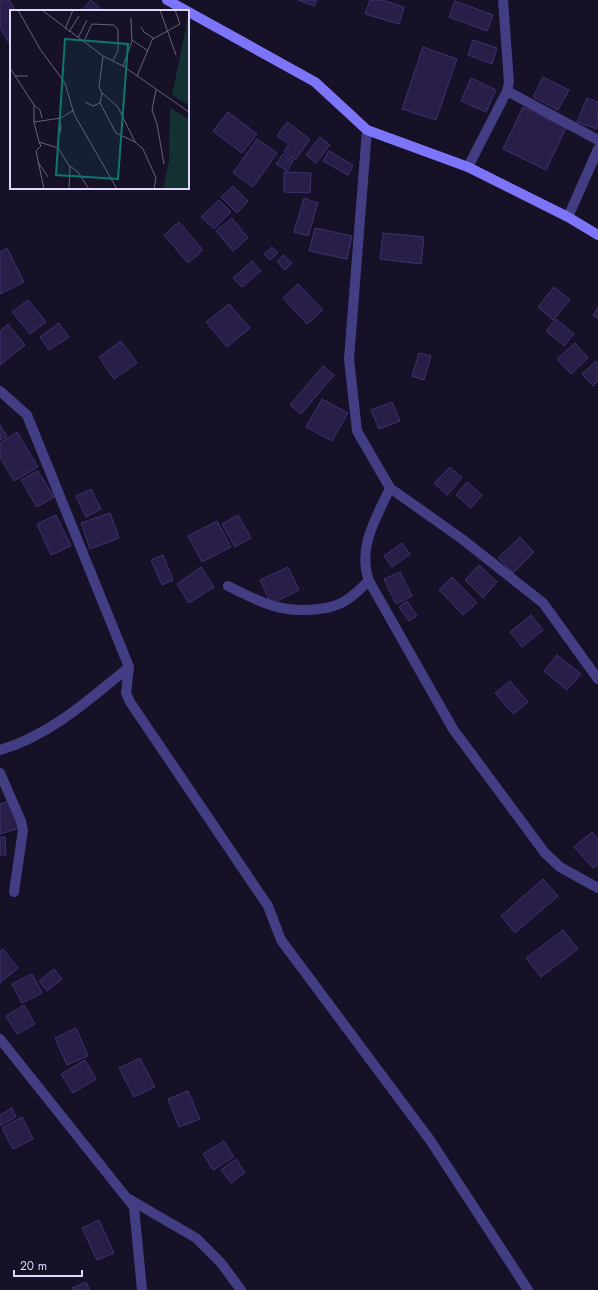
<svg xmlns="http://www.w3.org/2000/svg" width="598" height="1290" font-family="Jost,sans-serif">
  <rect width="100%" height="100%" fill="#161127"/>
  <path fill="#281e47" stroke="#403172" d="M3,0H9L16,11H11V46L0,28V2Z
    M91,0L103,11H81Z
    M298,0H317L314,6Z
    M370,0H382L404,7L399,24L365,14Z
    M455,1L493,15L487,31L449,17Z
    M473,40L497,48L492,64L468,55Z
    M423,47L457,59L436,120L402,109Z
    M543,77L569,90L558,110L533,97Z
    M471,78L496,90L486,112L461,101Z
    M587,98L598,102L597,129L577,122Z
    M523,107L566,128L546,170L503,149Z
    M228,112L257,134L242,153L213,131Z
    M287,122L310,139L295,160L284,152L289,144L277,136Z
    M320,137L330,145L316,163L306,155Z
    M257,139L277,153L253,187L233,173Z
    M329,151L353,165L348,175L323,161Z
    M283,154L293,161L287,171L276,164Z
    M284,172L311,173L310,193L284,192Z
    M233,186L248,201L237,213L221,197Z
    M304,198L318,203L308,236L294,232Z
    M219,200L231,212L214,229L201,217Z
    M232,218L248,238L233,251L216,231Z
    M179,222L203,250L188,263L164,235Z
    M315,228L352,236L347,259L309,251Z
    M383,233L424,237L421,264L380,259Z
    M272,247L278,253L270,260L264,254Z
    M7,248L24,282L0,294V252Z
    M283,255L292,263L285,270L277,262Z
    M252,261L261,271L242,287L233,278Z
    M298,284L323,310L307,324L283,298Z
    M554,287L570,300L553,320L538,307Z
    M28,300L46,322L30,334L12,312Z
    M229,304L250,328L227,347L206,322Z
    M598,307V318L593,316Z
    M556,319L574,334L564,346L546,331Z
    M59,323L69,337L49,350L40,337Z
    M8,324L25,345L0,365V331Z
    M121,341L137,363L114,379L99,357Z
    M575,343L588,358L571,374L557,359Z
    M419,353L431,356L424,380L412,376Z
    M596,361L598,364V381L593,386L582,374Z
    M323,366L334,375L301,414L290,405Z
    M322,399L348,413L332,441L306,427Z
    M392,402L400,421L379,429L371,410Z
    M0,425L7,436L0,440Z
    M17,432L38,467L14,481L0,457V443Z
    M450,467L462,478L447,495L434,483Z
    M38,471L54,497L37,507L21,480Z
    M467,482L482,495L471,508L456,495Z
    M91,489L101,509L86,517L76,496Z
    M110,513L119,538L90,549L81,523Z
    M56,515L71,546L51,555L37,524Z
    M238,515L251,538L235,547L222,524Z
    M217,521L231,547L202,562L188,536Z
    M520,537L534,552L513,573L498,558Z
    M402,543L410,554L392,567L384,556Z
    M163,555L173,580L162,585L151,560Z
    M479,565L497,582L483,598L465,580Z
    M201,567L214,587L189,603L177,584Z
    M288,567L299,590L271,604L260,580Z
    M400,572L412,596L396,604L384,579Z
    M452,577L477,603L463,615L439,590Z
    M407,601L417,616L409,621L399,607Z
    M531,615L543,630L522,647L510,632Z
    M557,655L581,674L567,690L544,671Z
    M510,681L528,702L513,714L495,693Z
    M10,801L19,828L0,834V804Z
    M592,832L598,839V865L593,868L574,847Z
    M0,837H5L6,855H0Z
    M543,879L558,896L515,933L501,916Z
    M563,930L578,949L541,977L526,958Z
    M3,949L18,968L0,983V951Z
    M54,969L62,979L47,991L39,981Z
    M32,974L42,993L22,1003L12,984Z
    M24,1005L35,1024L17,1034L6,1016Z
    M76,1028L88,1056L67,1065L55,1038Z
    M140,1058L155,1087L134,1097L119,1068Z
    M85,1060L96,1079L73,1093L61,1074Z
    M188,1091L200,1119L179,1127L168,1099Z
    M12,1108L16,1117L0,1126V1115Z
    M22,1117L33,1139L13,1149L2,1128Z
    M224,1141L234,1157L213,1170L203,1154Z
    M236,1159L245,1173L231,1183L221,1170Z
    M99,1220L114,1253L97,1260L82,1228Z
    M86,1282L90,1290H73L72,1288Z"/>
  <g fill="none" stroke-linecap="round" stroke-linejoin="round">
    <path stroke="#433e84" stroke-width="10" d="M507,91L598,140
      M367,130L349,359L357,431L390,488L462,539L543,603L598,679
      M468,167L507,91L509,82L503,0
      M568,217L598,149
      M0,391L27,415L129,667L126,693L130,702L268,906L281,940L430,1140L528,1290
      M390,488C376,519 357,547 369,581L453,729L545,853L560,867L598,888
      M228,586C260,602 282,614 319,609C329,608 340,605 348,599C356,594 362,587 369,581
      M0,750C49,736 90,699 129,667
      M0,773L21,821L23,830L14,892
      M0,1039L134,1207L142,1290
      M129,1199L196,1238L221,1263L241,1290"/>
    <path stroke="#7c74f9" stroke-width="10" d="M167,0L315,82L367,130L468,167L568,217L598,235"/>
  </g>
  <g transform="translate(10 10)">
    <rect width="179" height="179" fill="#161127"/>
    <path d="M179,3V95L162,85ZM160,98L179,109V179H153L159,151Z" fill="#143131"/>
    <path fill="none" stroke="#66617d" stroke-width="1" d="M8,0L30,39L55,73L64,104L107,179M32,0L93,46L113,56L179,102M150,0L166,45M55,19L63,0M59,22L69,6M68,28L77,10M143,29L170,14L165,0M122,30L138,41M74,31L82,14L104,15L108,20V41L103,50M93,46L89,77L92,83L108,97L125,132L133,139L146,168L144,179M113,56L122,31L121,8M0,58L24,95V112L29,132L48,138L60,157L59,179M5,66H18M127,66L143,28L134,22L131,17M146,80L142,100L147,114L154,154M92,83L90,93L106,123L125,132M75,92L83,96L90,93M24,95L30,100L32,108M49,108L51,116L50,123M24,112L51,108L64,100M29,132L31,136L26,141L34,179M28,152L38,167M60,156L68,162L79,179"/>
    <path fill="#0f766e" fill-opacity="0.15" stroke="#0f766e" stroke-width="2" d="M55,29L118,34L108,169L46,165Z"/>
    <rect width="179" height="179" fill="none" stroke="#ded8fd" stroke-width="2"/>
  </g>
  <path d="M14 1270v6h68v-6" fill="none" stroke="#ded8fd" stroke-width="2"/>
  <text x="20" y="1270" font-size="12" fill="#ded8fd" stroke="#161127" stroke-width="3" paint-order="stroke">20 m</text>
</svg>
